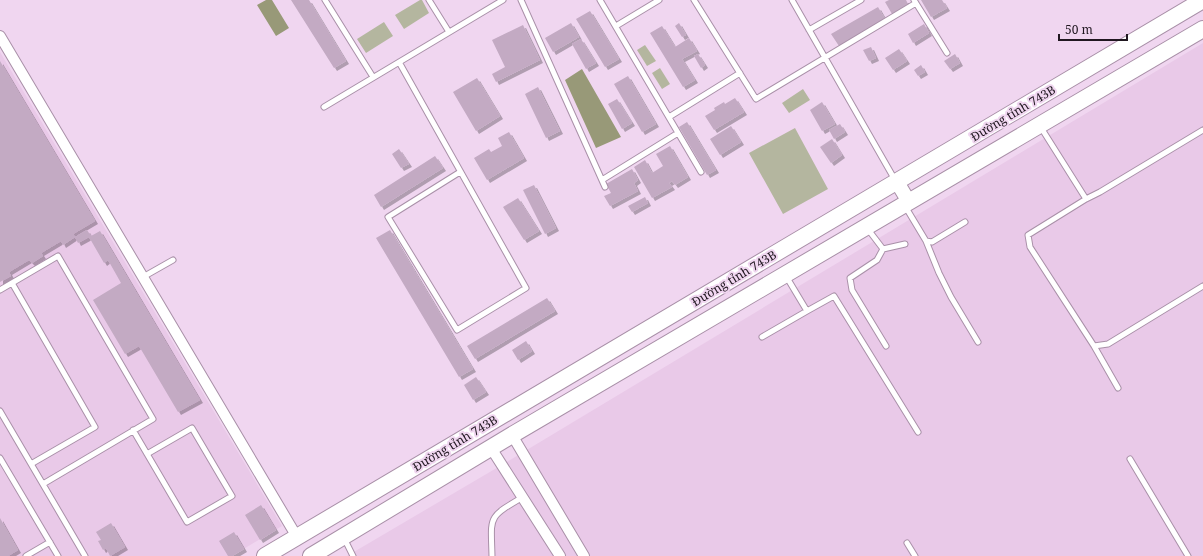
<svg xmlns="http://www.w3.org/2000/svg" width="1203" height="556" font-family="'Noto Serif',serif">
  <defs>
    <filter id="shadow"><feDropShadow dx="3" dy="3" stdDeviation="0" flood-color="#0004"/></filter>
  </defs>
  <rect width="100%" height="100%" fill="#f0d6f0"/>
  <path fill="#e9c9e8" d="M1203,43V556H347L500,466Z
    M0,52L282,526L232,556H0Z"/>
  <path fill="#b4b69f" d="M420,0H422L429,13L404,29L395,15Z
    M384,22L393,36L366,53L357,39Z
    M645,45L656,61L647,66L637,50Z
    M660,68L670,84L662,89L652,73Z
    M803,89L810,100L789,113L782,103Z
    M795,128L828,189L783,214L749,153Z"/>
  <path fill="#989978" d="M266,0H272L289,28L276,36L257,5Z
    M582,69L621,137L596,148L565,80Z"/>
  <path fill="#c3aac3" filter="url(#shadow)" d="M291,0H309L346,61L334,68Z
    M889,0H906L908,4L892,14L885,2Z
    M921,0H942L947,8L931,17Z
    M878,7L885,19L839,46L831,34Z
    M590,11L619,59L605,67L576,19Z
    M571,23L579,37L553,52L545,38Z
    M679,23L686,35L682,37L675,26Z
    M924,24L929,33L913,43L908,34Z
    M523,25L540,60L496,82L492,74L505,67L492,40Z
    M662,26L675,47L689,38L697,51L682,59L695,80L683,87L650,33Z
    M581,39L596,63L586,69L572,44Z
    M871,47L876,58L869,61L863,50Z
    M899,49L907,61L893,70L885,58Z
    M698,54L705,65L701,68L694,56Z
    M955,54L960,63L950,69L944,61Z
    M0,61L95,221L73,234L75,237L63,245L61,241L41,253L43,256L32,263L29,260L9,272L11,276L0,282Z
    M921,65L925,72L918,76L914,70Z
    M628,76L656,124L642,132L614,84Z
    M477,78L500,116L476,131L453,92Z
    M538,87L560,131L546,138L525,94Z
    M735,98L744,112L714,130L705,116L715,110L714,108L724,102L725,104Z
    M617,99L632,123L622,129L608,104Z
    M822,102L835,124L822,131L810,110Z
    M687,122L716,170L707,175L679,127Z
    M840,124L845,132L834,139L829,130Z
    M731,126L741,142L720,155L710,139Z
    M509,132L524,158L487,180L474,158L489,149L491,152L502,146L498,138Z
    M832,139L842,155L831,163L820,147Z
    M670,146L688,177L675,185L672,181L669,183L672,187L652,198L634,167L645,160L652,173L663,166L656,154Z
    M399,149L409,164L401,168L392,154Z
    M435,156L443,168L381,207L374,195Z
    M632,169L638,180L634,183L638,191L610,206L604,196L611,193L606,184Z
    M534,185L556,228L545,234L523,190Z
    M645,197L648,203L632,212L628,206Z
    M518,198L539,231L524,240L503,207Z
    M87,230L91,236L100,231L200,400L178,412L139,346L125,354L93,300L121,283L108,260L104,263L89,237L78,243L75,237Z
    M390,230L473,369L459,377L376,238Z
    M547,298L555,311L475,359L467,346Z
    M526,341L532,351L518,360L512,350Z
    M476,377L486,392L473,400L464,385Z
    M261,505L276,530L260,540L245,515Z
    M0,518L18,550L8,556H0Z
    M111,523L125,547L110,556L106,548L103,550L98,541L101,540L96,532Z
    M234,532L244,549L232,556H228L219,541Z"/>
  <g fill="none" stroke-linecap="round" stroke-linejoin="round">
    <g stroke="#a990a8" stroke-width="7">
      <path id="lane" d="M325,0L373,77
        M429,0L449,32
        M521,0L605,187
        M600,0L701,172
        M694,0L756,99L916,3
        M792,0L895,180
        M914,0L947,53
        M616,26L659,0
        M809,30L861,0
        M399,62L526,288L457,330L388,217L460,172
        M324,107L503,0
        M669,117L740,73
        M1040,126L1086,199L1100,192L1203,130
        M602,180L678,133
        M1086,199L1028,235L1030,247L1094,346L1108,344L1203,286
        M905,206L926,241L932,242L965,222
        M867,228L883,249L877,260L850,278L852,290L886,346
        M926,241L939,273L951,297L978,342
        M883,249L905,244
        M786,276L807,311L834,296L918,432
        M143,277L173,260
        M12,283L95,427L31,464
        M0,290L58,256L153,419L43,484
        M762,337L807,311
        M1094,346L1118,388
        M0,411L85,556
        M133,430L187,522L232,496L192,428L147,454
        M0,458L58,556
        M1130,459L1188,556
        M344,538L353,556
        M907,543L915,556
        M26,556L50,542
        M492,556C491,516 487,518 523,497"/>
    </g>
    <g stroke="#a990a8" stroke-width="12">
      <path id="street" d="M0,36L297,537
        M512,435L584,556
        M491,448L560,556"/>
    </g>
    <g stroke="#a990a8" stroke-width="16">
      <path id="secondary" d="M897,182L909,202"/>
    </g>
    <g stroke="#a990a8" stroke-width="18">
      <path id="primary" d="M265,556L1203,0
        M311,556L512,435L1203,29"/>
    </g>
    <use href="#lane" stroke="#fff" stroke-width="5"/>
    <use href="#street" stroke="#fff" stroke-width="10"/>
    <use href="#secondary" stroke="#fff" stroke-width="14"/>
    <use href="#primary" stroke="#fff" stroke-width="16"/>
  </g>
  <g text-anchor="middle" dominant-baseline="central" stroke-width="4" stroke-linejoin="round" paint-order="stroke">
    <g font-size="12" fill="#201720" stroke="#f0d6f0">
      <text transform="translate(1013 113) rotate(-31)">Đường tỉnh 743B</text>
      <text transform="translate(734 278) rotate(-31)">Đường tỉnh 743B</text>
      <text transform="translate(455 443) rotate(-31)">Đường tỉnh 743B</text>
    </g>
  </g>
  <path d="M1059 34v6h68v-6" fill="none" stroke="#201720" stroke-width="2"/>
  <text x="1065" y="34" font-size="12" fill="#201720" stroke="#f0d6f0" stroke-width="3" paint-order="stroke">50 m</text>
</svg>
